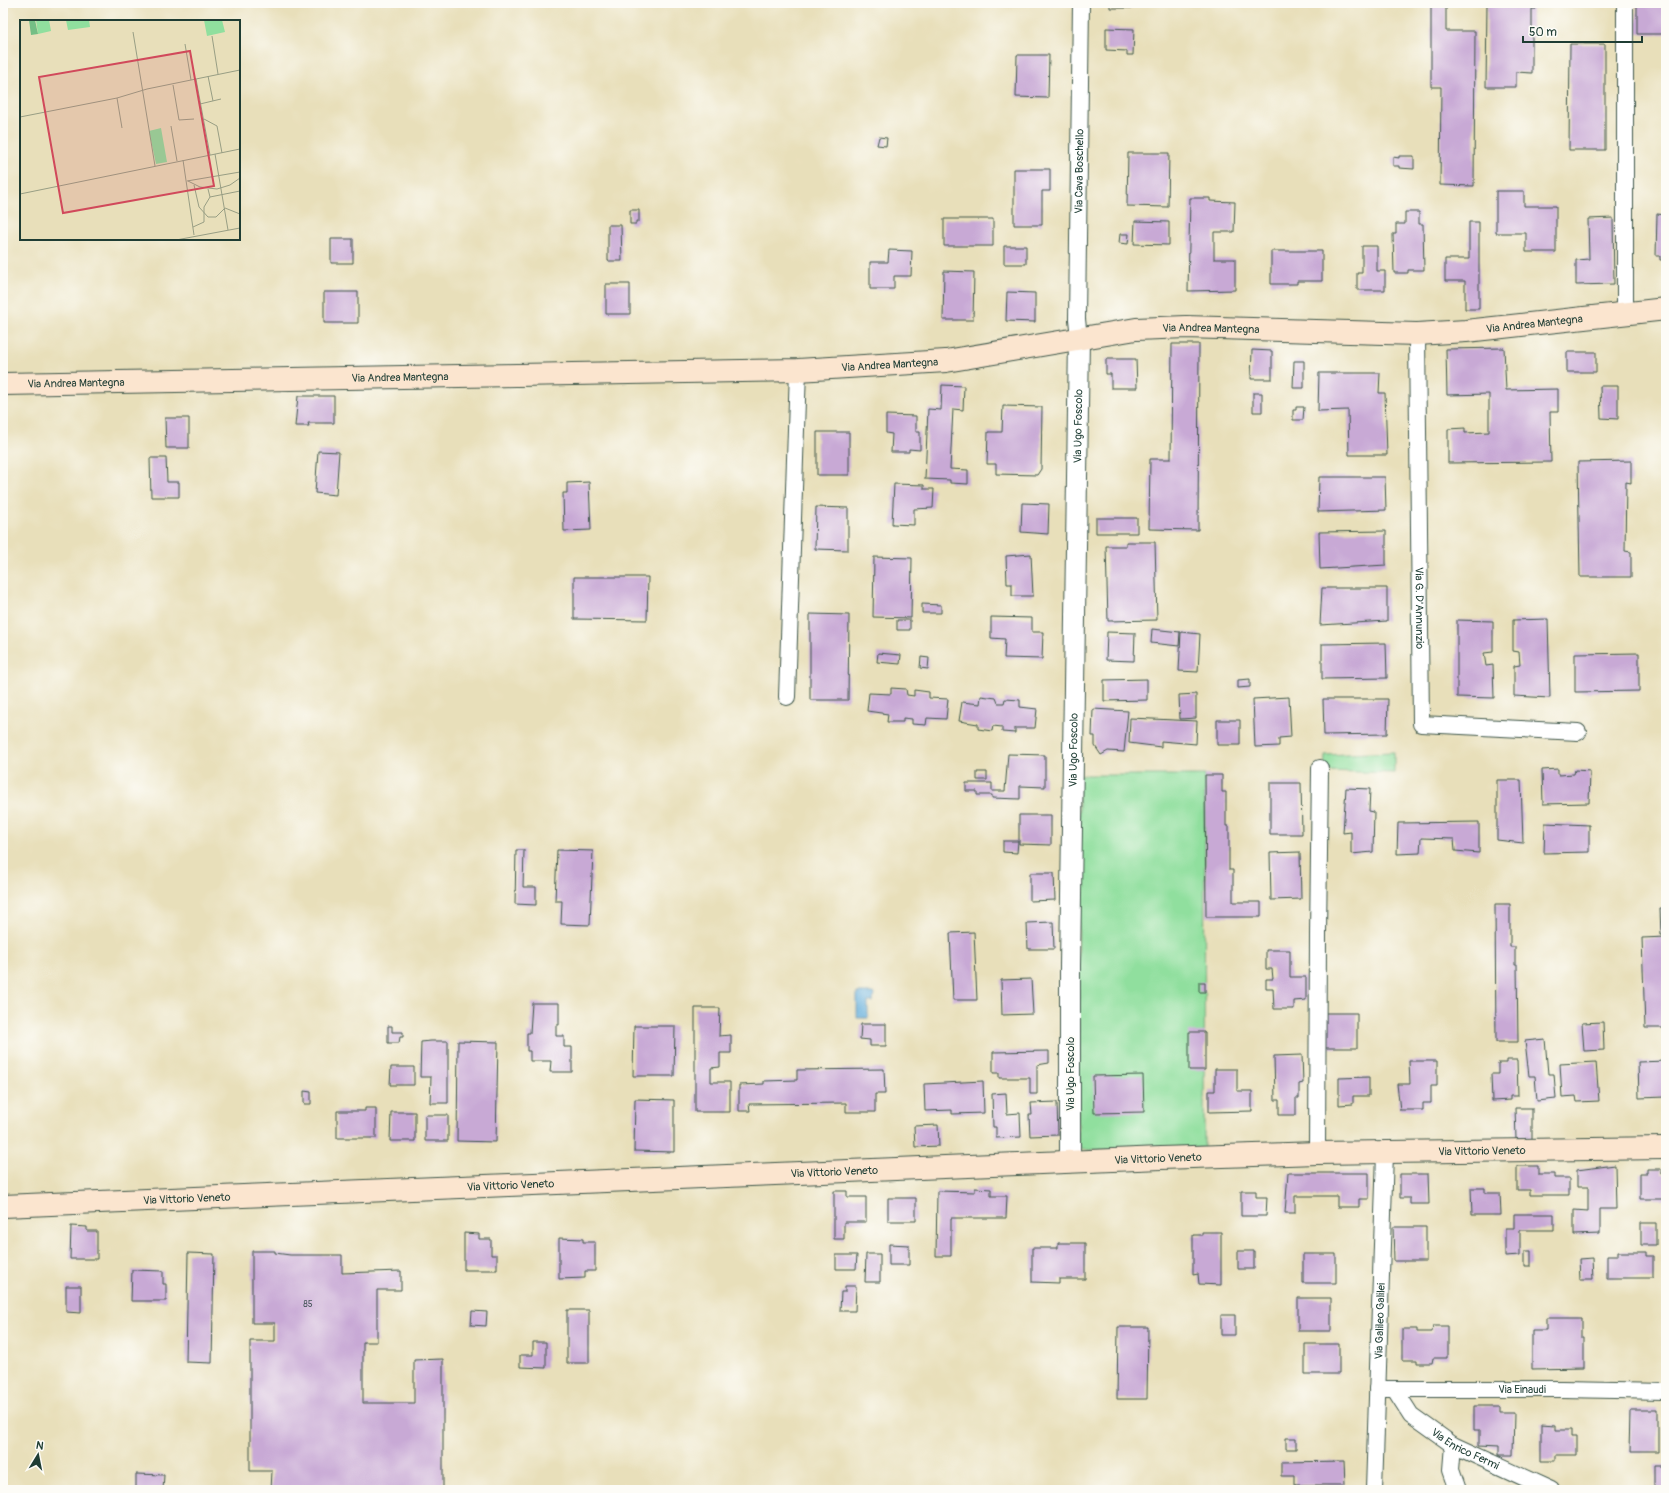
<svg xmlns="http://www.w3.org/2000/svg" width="1669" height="1493" font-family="Pangolin,sans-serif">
  <rect width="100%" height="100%" fill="#fdfcf7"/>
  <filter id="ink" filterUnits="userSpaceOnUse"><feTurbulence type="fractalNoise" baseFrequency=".025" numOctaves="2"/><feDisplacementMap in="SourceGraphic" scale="8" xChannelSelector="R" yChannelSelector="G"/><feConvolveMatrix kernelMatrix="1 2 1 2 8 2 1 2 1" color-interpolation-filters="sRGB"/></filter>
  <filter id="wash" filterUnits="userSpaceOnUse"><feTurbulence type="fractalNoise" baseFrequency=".012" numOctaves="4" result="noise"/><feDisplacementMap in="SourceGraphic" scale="16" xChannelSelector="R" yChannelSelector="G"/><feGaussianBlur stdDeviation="0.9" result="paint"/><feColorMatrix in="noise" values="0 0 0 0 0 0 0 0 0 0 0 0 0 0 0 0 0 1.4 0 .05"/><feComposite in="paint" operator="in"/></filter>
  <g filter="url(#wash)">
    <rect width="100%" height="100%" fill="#e8dfba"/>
    <path fill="#90df9e" stroke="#588e69" d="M1394,752V773L1324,771L1325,755Z
      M1079,775H1205L1204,1148L1082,1150L1078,1141Z"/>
    <path fill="#64aedc" stroke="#427688" d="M857,993H874L873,1002H868V1018H857Z"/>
    <g id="blocks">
      <path fill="#c8a9d5" d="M1110,3H1132V8H1110Z
        M1431,3H1446V31H1475L1474,186L1440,185L1441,87H1431Z
        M1487,3H1536V9H1532V73L1516,72V87H1486Z
        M1637,3H1666V34H1637Z
        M1106,28L1134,29L1133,55H1127V51L1106,50Z
        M1570,44H1605V150H1569Z
        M1017,55H1049L1048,98L1016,97Z
        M879,137L887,138L886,146L877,145Z
        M1128,153H1169L1168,207L1127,206Z
        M1399,156H1414V169L1399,168V166H1393V157L1399,158Z
        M1014,169H1050V191H1042V225H1014Z
        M1496,191H1524V206H1556V252H1526V233H1496Z
        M1190,198H1210V201L1235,202L1234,232H1214V259H1235V290L1188,291Z
        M630,210H639V221H636V224H630Z
        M1405,212H1419V224H1423L1424,270H1408V273H1394L1393,234H1396V224H1405Z
        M1657,214L1666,215V260H1660V256H1656Z
        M1613,218L1614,284L1576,285V260L1589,259L1588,219Z
        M944,219H993V246H944Z
        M1135,221L1169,222V245L1134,244Z
        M1469,222H1479V309H1465V281H1445V259H1469Z
        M608,225H621L622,261H608Z
        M1120,234H1129L1128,244L1119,243Z
        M331,239H353V263H331Z
        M1004,246H1026V264H1004Z
        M1362,246H1377V271H1385V290H1357V273H1362Z
        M889,250L912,251L911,276H894V289H870V262H888Z
        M1271,251H1322V281H1297V284H1271Z
        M944,271L974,272L973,320H943Z
        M606,284H630V314H606Z
        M324,292H358V323H324Z
        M1007,292L1035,293V322L1006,321Z
        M1172,344H1199L1198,530L1149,529L1150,459H1171Z
        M1504,348L1506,390L1558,389V412H1550L1551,462L1448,463V429L1465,428V433L1489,432V394L1447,395L1446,349Z
        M1252,350L1272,351V379H1251Z
        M1567,352H1596V372H1567Z
        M1106,359H1136L1137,388H1111V374H1106Z
        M1294,361H1304V388H1293Z
        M1319,373H1380L1379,393H1385L1387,455H1349L1348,410L1318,411Z
        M942,385L964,386L963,410L953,409L950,469L968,470V484L950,483V480L925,479L928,409L941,410Z
        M1600,386H1618V419L1601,418Z
        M1253,393H1262V412H1253Z
        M298,396H334V423H308L309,426H295Z
        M1003,406L1042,407L1041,469L1037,475L996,474V464H987L988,432H1002Z
        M1296,407H1304L1303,420H1293V410H1296Z
        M886,415L916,416V432H920V450L909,449V452H891L892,434L886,433Z
        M165,418H189V448H166Z
        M817,432H849V475H817Z
        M318,451L339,452L336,495L315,493Z
        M150,458H166L167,482H179V497H151Z
        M1631,461V483L1626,482L1625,551L1631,552V577H1580L1578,462Z
        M1319,477H1385L1386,510L1318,512Z
        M589,482L591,530L564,531L563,493H567V483Z
        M894,484L924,485V489H934L933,508L914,509V525L892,524Z
        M1022,503L1049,504L1048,534L1021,532Z
        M816,507L848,508V550L815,549Z
        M1096,518H1137V533H1096Z
        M1386,531V565L1320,569L1319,532Z
        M1126,542H1155L1157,620L1108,621L1106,546H1126Z
        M1031,554L1033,596H1012V584H1007L1006,556Z
        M874,557L912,558L911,618L873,617Z
        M574,577H648L647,620L574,619Z
        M1322,588H1387V621L1320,625Z
        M922,604L941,605V613H922Z
        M810,614L849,615L848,700H810Z
        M991,617L1032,618V632H1043L1042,659L1004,658L1005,639L991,638Z
        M1548,619L1550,698L1514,696V666L1520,665L1519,652L1513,651V620Z
        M897,620H910V630H897Z
        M1457,620L1493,621V652L1484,653L1486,666L1493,665L1494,698L1457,697Z
        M1152,629L1180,632L1179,646L1151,643Z
        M1107,632L1135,633L1134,661L1106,660Z
        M1181,632L1200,634L1198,672L1179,671Z
        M1386,643L1387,678L1322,679V644Z
        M878,653L901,655L900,664L877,662Z
        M1639,653V691L1575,692V654Z
        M921,657L929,658L928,669L920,668Z
        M1147,679V700L1104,701V680Z
        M1250,679V687L1238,688V680Z
        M891,688L906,689L907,695L914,696V690L929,692V698L948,699L946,719L927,718L926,725L912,724V719L903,718V722H887L888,714L867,711L869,693L891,694Z
        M1196,694V718L1180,719L1179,695Z
        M981,696L996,698L998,703H1004L1005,699L1020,700V707L1037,709L1035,728H1015V733L1002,732V727L993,726L992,731L978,729V724L959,721L962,702L980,704Z
        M1289,697L1291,737L1279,738V746L1255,747L1253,699Z
        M1323,699H1388L1387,734L1324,735Z
        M1093,709L1128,711L1124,752L1108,751L1101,755L1095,746V736H1092Z
        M1130,718L1197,721L1196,744L1161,741V747L1129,743Z
        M1217,720H1240V745H1217Z
        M1008,754L1045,755V787L1020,786V799L992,798V795H977V791H966V783H992V791H1005Z
        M1558,769V775L1574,774L1575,770L1590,771L1589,803L1543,804L1542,770Z
        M977,772H987V780H977Z
        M1205,775H1222V792H1226V826H1229V870H1233V902H1261V917H1206Z
        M1497,780H1521L1523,843L1497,840Z
        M1270,783H1301L1302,834H1270Z
        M1346,788L1370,789L1369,811L1374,812L1373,852L1351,854V832L1343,833Z
        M1019,815H1051V845L1019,844Z
        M1479,822V853L1455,851L1454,839L1421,838L1420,853L1397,854L1398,823Z
        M1545,823L1589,825V852L1544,853Z
        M1003,841H1018L1017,853L1003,852Z
        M516,850H524L523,887H536V905L515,904Z
        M557,850L593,851L590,925L561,924L562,901H555Z
        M1300,852L1301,899L1271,900L1270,853Z
        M1030,873H1054L1055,900L1030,901Z
        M1495,904H1510V947H1515V965H1517L1518,1042H1496Z
        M1666,908V935H1661L1660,909Z
        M1053,922L1054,949H1028L1027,923Z
        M974,932L977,1000H953L950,933Z
        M1666,937V1028H1645L1642,938Z
        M1266,950H1290V977H1306V1000L1294,1001V1009H1274L1273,988H1266V979H1273L1272,969H1266Z
        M1031,979L1033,1014L1002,1015L1001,980Z
        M1199,982H1205V992H1199Z
        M532,1003H559V1025H556V1036H564V1047H572V1072H550L551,1061H530V1051H527V1033H530Z
        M695,1008H720L719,1036L731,1035V1053H720V1067L711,1068V1082H730V1112H695Z
        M1325,1013H1357V1048H1325Z
        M1603,1022L1604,1050L1584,1051L1582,1023Z
        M861,1024H886V1046H870V1040L860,1039Z
        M388,1026H392V1032H403V1037H400L399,1043H388Z
        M634,1026H675L674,1076H633Z
        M1189,1032H1205V1070H1189Z
        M1545,1039L1548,1074H1554L1556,1099L1537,1101L1535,1076H1529L1525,1041Z
        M431,1041H448V1103H430L431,1077H420L421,1042Z
        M458,1041L498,1042L496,1142L457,1141Z
        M1049,1051V1063L1037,1065V1094H1030V1078H999V1073H993V1052Z
        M1302,1055L1303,1083L1299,1084V1098H1296V1115H1279V1100H1275L1274,1056Z
        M1507,1060H1517L1518,1096H1510V1100L1492,1101L1491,1074H1498V1063H1507Z
        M1409,1061H1437V1086H1431V1103H1423V1110H1400L1397,1084H1410Z
        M1666,1061V1097L1639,1098L1638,1062Z
        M1596,1062L1599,1101L1577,1102L1576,1096L1562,1097L1560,1064Z
        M391,1067H414V1085H390Z
        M884,1069L885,1094H875V1112H846V1103L749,1104L750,1111H739V1085L764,1084V1081L797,1080V1070Z
        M1215,1069H1237V1091H1252V1111L1209,1112V1091H1215Z
        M1143,1075L1144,1112L1094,1113L1093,1076Z
        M1369,1077V1096H1353V1104L1339,1105V1078Z
        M983,1081L984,1113L952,1114V1110L925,1111L924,1084Z
        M304,1091L311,1092V1104H304Z
        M1006,1093L1007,1114L1020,1113L1021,1137L996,1138V1127H993L992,1094Z
        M635,1099L674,1100V1152L634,1151Z
        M1057,1102L1058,1135L1030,1136L1029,1115H1032L1031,1103Z
        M365,1108H376V1138H337V1111H365Z
        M1515,1108H1532V1139H1516Z
        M391,1112H415V1141H390Z
        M425,1115H448V1141H425Z
        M938,1125L939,1146L915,1147L914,1126Z
        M1615,1165L1616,1209H1600V1234L1574,1235V1210L1588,1211V1187H1577V1170Z
        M1517,1166H1538V1174H1554V1178H1569V1195H1530V1190H1517Z
        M1647,1169H1661V1174H1666V1199H1640V1173H1647Z
        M1288,1173H1369V1199H1359V1207H1337V1196H1295V1213H1285Z
        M1400,1174H1428L1429,1204H1410V1198H1400Z
        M975,1188L991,1189V1196H1007L1006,1218H951V1256H936L937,1191L975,1192Z
        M1471,1188H1485V1193H1500L1501,1215H1472Z
        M834,1191H847V1197H866V1222H844V1239H834Z
        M1241,1191H1256V1197H1267L1266,1216H1241Z
        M888,1198H916V1221H888Z
        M1514,1214H1554V1230H1520V1255L1505,1256V1228H1514Z
        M1641,1223H1656V1245H1641Z
        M71,1226L87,1227V1231H97V1259H70Z
        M1393,1227H1426V1261H1394Z
        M1202,1232H1221V1285L1199,1284L1198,1274L1193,1275V1235H1202Z
        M464,1233L479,1234V1239H491V1255H497V1270H464Z
        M559,1238L583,1239V1242H595V1271H585V1278L559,1279Z
        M1058,1243H1085V1279H1059V1283L1032,1282V1248H1058Z
        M889,1244L909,1245V1265H889Z
        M252,1251H275V1253L290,1255H342V1273L401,1271V1290H377V1342H363V1403H414V1360L443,1359V1490H271L272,1471H250V1341H275V1323H252Z
        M1238,1251H1254V1269H1238Z
        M1525,1251H1531V1266H1525Z
        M1618,1252H1646V1256H1653V1278H1607V1256H1618Z
        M188,1253L214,1254L212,1363L186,1362Z
        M866,1254H880V1282H865Z
        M1303,1254H1336V1283H1303Z
        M836,1255H857L856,1269H836Z
        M1592,1258L1593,1280H1580L1579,1259Z
        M132,1270L163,1271V1284H166V1301H131Z
        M66,1286H81V1313L66,1312Z
        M845,1286H856L855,1311H840L841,1292H845Z
        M1298,1298H1331V1331H1298Z
        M567,1310H589V1363H567Z
        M472,1311L487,1312L486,1326L471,1325Z
        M1221,1315H1235V1335H1221Z
        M1546,1318H1581V1337H1584V1368L1532,1369V1330H1546Z
        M1433,1326H1448V1358H1433L1432,1363H1417V1360H1402V1329H1417V1332H1432Z
        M1118,1327H1148L1147,1399H1117Z
        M533,1342H546V1368L520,1367V1355H533Z
        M1305,1344H1339V1374H1305Z
        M1474,1406H1499V1412H1514L1513,1456H1498V1447L1479,1446V1430H1474Z
        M1630,1409H1658V1452H1629Z
        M1541,1424L1556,1425V1430H1572V1437H1577V1455H1555V1461H1541Z
        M1286,1438H1296V1449H1286Z
        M1344,1461L1345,1485H1295V1476H1281V1462Z
        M1655,1465H1666V1490H1655Z
        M136,1474L164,1475L163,1490H136Z"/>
    </g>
  </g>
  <g filter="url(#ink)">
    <use href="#blocks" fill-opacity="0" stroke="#3d5548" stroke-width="1"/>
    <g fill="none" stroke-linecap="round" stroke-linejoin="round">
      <g stroke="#3d5548" stroke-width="18">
        <g id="minor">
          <path d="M1625,3V313"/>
          <path id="s1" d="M1417,334L1421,724L1578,732"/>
          <path id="s2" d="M1079,338L1077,319L1081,3"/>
          <path d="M787,697L798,370"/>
          <path d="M1317,1153L1318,935L1320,768"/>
          <path id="s3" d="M1377,1389H1562L1666,1391"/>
          <path id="s4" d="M1395,1390L1411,1415L1453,1445L1551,1490"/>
          <path d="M1453,1445L1451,1470L1458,1490"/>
          <path id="s5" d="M1374,1490L1385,1153"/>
        </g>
      </g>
      <g stroke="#3d5548" stroke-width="22">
        <g id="tertiary">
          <path id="s6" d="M1070,1161V966L1079,338"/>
        </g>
      </g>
      <g stroke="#3d5548" stroke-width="24">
        <g id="secondary">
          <path id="s7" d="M3,384L798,370L946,361L1136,329L1186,327L1417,334L1466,331L1666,309"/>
          <path id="s8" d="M3,1206L1161,1158L1317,1153L1666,1148"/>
        </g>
      </g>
      <use href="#minor" stroke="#fff" stroke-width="16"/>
      <use href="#tertiary" stroke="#fff" stroke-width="20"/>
      <use href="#secondary" stroke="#fbe5cf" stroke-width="22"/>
    </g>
  </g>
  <g text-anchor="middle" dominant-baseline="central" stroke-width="4" stroke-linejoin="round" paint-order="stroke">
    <g font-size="9" fill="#49585c">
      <text x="308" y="1304">85</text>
    </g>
    <g font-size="11" fill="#1f3d34" stroke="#fdfcf7">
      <text stroke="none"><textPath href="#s2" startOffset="167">Via Cava Boschello</textPath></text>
      <text stroke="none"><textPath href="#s7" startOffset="1535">Via Andrea Mantegna</textPath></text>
      <text stroke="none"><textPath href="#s7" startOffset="1211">Via Andrea Mantegna</textPath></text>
      <text stroke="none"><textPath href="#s7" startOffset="887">Via Andrea Mantegna</textPath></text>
      <text stroke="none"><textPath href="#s7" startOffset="397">Via Andrea Mantegna</textPath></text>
      <text stroke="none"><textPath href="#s7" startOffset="73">Via Andrea Mantegna</textPath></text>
      <text stroke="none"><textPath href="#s6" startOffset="735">Via Ugo Foscolo</textPath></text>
      <text stroke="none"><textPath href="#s1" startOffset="274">Via G. D'Annunzio</textPath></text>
      <text stroke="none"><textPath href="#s6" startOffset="411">Via Ugo Foscolo</textPath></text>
      <text transform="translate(1070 1074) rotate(-90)">Via Ugo Foscolo</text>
      <text stroke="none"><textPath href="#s8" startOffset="1480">Via Vittorio Veneto</textPath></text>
      <text stroke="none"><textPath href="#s8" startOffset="1156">Via Vittorio Veneto</textPath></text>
      <text stroke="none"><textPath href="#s8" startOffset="832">Via Vittorio Veneto</textPath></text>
      <text stroke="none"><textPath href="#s8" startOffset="508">Via Vittorio Veneto</textPath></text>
      <text stroke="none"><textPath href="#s8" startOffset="184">Via Vittorio Veneto</textPath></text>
      <text stroke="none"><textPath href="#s5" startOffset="169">Via Galileo Galilei</textPath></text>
      <text stroke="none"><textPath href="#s3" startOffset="145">Via Einaudi</textPath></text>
      <text stroke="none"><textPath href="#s4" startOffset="94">Via Enrico Fermi</textPath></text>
    </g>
  </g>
  <g transform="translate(20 20)">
    <rect width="220" height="220" fill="#e8dfba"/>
    <path d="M16,0H29L31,11L18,14ZM46,0H69L70,7L48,10ZM184,0H202L205,12L187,16ZM141,108L147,142L136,144L129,111Z" fill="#90df9e"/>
    <path d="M9,0H15L18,14L11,15Z" fill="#74be85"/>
    <path fill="none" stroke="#989e84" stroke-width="1" d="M113,12L135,146M192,16L198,54M165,24L171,60M188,56L193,81M176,59L190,135M153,65L159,100L174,99M97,78L102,108M180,84L201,79M0,97L97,78L127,69L220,50M184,99L197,106L202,133M151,106L157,141M195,134L208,210M163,140L174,215M167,161L220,152M168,161L180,167L197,169L210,165L220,158M174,165L179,187L188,197H196L205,188L220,194M0,174L220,129M190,177L220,171M173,207L184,202V187L190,177L188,169M156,220L220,208"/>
    <path fill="#d1495b" fill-opacity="0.15" stroke="#d1495b" stroke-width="2" d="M170,31L194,166L43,193L19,57Z"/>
    <rect width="220" height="220" fill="none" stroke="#1f3d34" stroke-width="2"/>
  </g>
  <rect width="1669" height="1493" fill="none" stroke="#fdfcf7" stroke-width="16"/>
  <g transform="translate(38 1455) rotate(10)" stroke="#fdfcf7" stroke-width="3" paint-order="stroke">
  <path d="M0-3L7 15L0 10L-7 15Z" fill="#1f3d34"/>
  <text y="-6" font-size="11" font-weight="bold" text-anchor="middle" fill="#1f3d34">N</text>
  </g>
  <path d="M1523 36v6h119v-6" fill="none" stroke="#1f3d34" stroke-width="2"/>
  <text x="1529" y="36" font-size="12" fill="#1f3d34" stroke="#fdfcf7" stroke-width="3" paint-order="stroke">50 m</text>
</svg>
